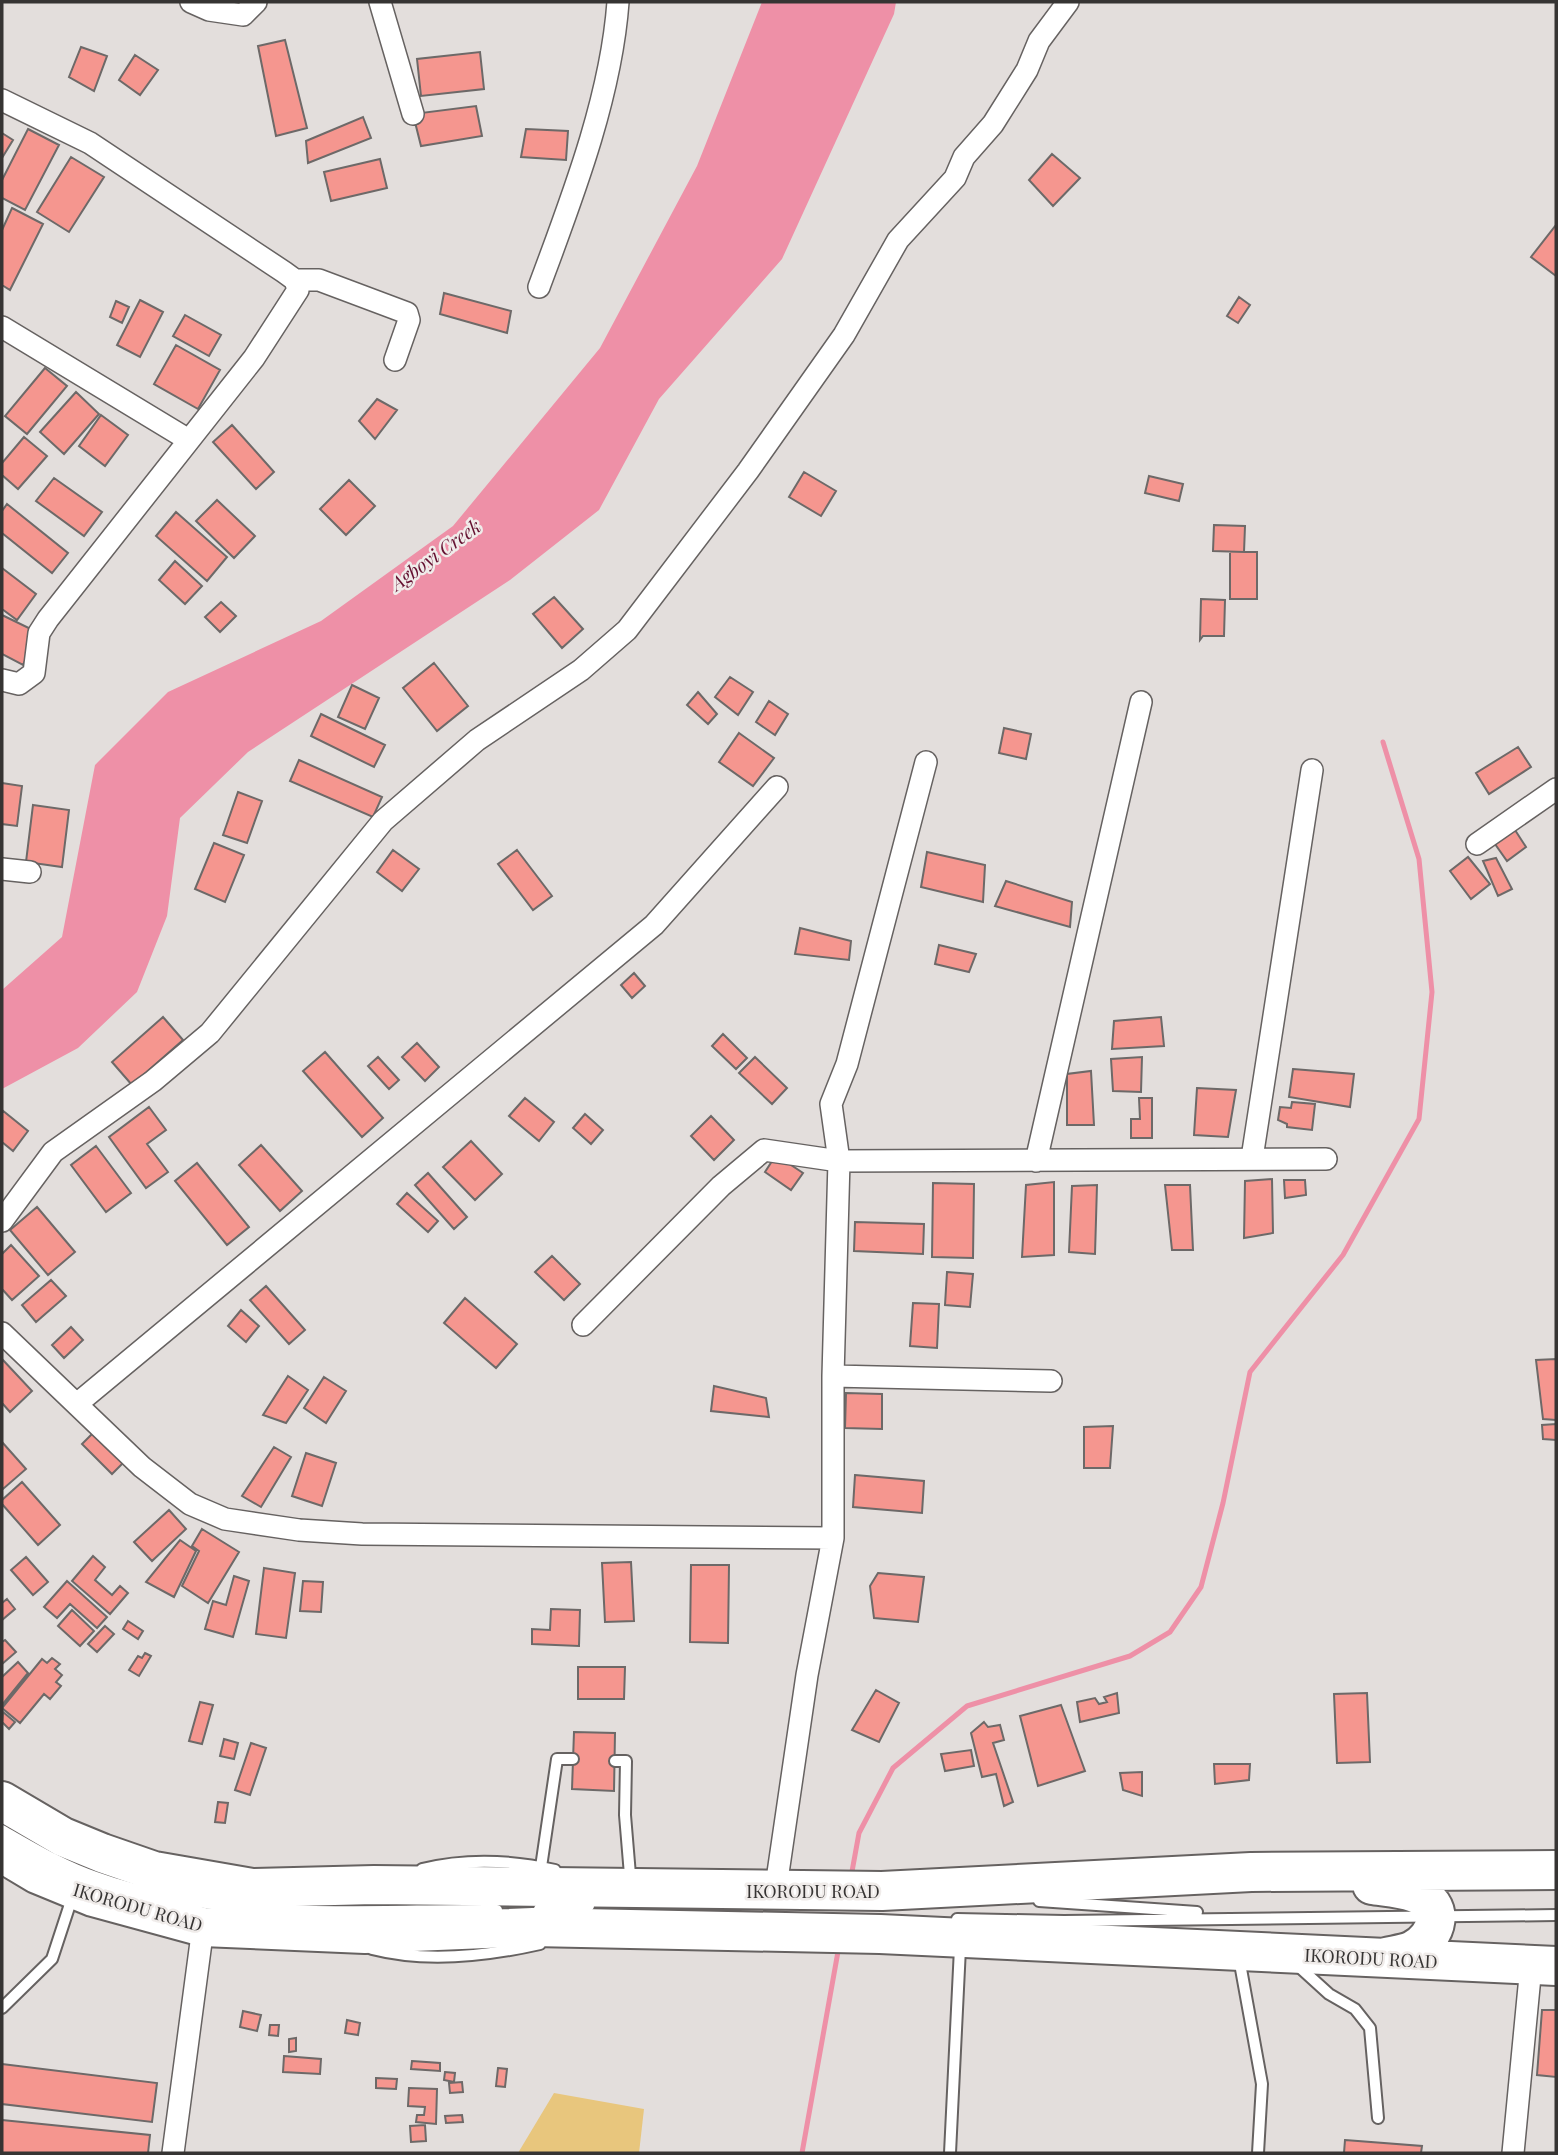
<svg xmlns="http://www.w3.org/2000/svg" width="1558" height="2155" font-family="'Playfair Display',serif">
  <rect width="100%" height="100%" fill="#e3dedc"/>
  <path fill="#e8c67d" d="M554,2093L644,2109L639,2153H518Z"/>
  <path fill="#ee90a7" d="M762,2H896L894,14L782,259L659,399L599,510L510,580L248,752L180,818L167,916L137,992L78,1048L2,1089V990L62,937L95,765L168,692L321,621L453,526L600,348L697,166Z"/>
  <g fill="none" stroke-linecap="round" stroke-linejoin="round">
    <path stroke="#ee90a7" stroke-width="5" d="M851,1877L859,1833L893,1768L967,1706L1130,1656L1170,1632L1201,1587L1223,1503L1250,1372L1343,1255L1419,1119L1432,992L1419,859L1383,742
      M802,2153L839,1946"/>
  </g>
  <path fill="#f5968f" stroke="#6d6968" stroke-width="2" d="M285,40L307,128L276,136L258,46Z
    M81,47L107,56L94,91L69,77Z
    M480,52L484,89L421,96L417,59Z
    M135,55L158,70L140,95L119,80Z
    M476,106L482,136L421,146L413,114Z
    M363,117L371,138L308,163L306,141Z
    M28,129L59,145L25,210L2,198V180Z
    M526,129L568,131L566,160L521,157Z
    M2,133L13,140L2,158Z
    M1052,154L1080,178L1053,206L1029,180Z
    M71,157L104,177L69,232L37,212Z
    M380,159L387,188L331,201L324,172Z
    M12,208L43,224L10,290L2,285V230Z
    M1556,225V276L1531,257Z
    M444,293L511,311L507,333L440,314Z
    M1239,297L1250,305L1238,323L1227,316Z
    M140,300L163,312L140,357L117,345Z
    M116,301L129,307L122,323L110,317Z
    M185,315L221,335L209,356L173,336Z
    M176,345L220,370L198,409L154,384Z
    M45,368L67,386L27,434L5,416Z
    M76,392L99,414L64,454L40,432Z
    M377,399L397,410L375,439L359,421Z
    M101,415L128,435L105,466L79,446Z
    M232,425L274,472L256,489L213,442Z
    M24,437L47,456L18,489L2,475V463Z
    M804,472L836,491L821,516L789,497Z
    M1149,476L1183,484L1179,501L1145,493Z
    M54,478L102,512L84,536L36,501Z
    M349,480L375,506L346,535L320,509Z
    M217,500L255,536L234,558L196,521Z
    M7,504L68,553L52,573L2,533V511Z
    M176,512L227,557L207,581L156,536Z
    M1214,525L1245,526L1244,552L1213,551Z
    M1230,552H1257V599H1230Z
    M175,561L202,586L185,604L159,580Z
    M2,568L36,594L17,620L2,609Z
    M554,597L583,629L562,648L533,614Z
    M1201,599L1225,600L1224,636H1203L1200,640Z
    M221,602L236,616L220,632L205,617Z
    M2,615L39,633L23,665L2,654Z
    M434,663L468,706L437,731L403,688Z
    M730,677L753,692L738,715L715,697Z
    M352,685L379,698L365,729L338,717Z
    M698,692L717,714L708,724L687,705Z
    M769,701L788,714L775,735L756,722Z
    M321,714L385,745L374,767L311,736Z
    M1004,728L1031,734L1026,759L999,753Z
    M739,733L774,758L753,786L719,762Z
    M1518,747L1531,767L1489,794L1476,773Z
    M299,760L382,797L373,817L290,781Z
    M2,783L22,786L17,826L2,824Z
    M238,792L262,801L247,843L223,835Z
    M33,805L69,810L62,867L26,862Z
    M1515,830L1526,847L1507,861L1495,844Z
    M214,843L244,855L225,902L195,889Z
    M393,850L419,869L402,891L377,872Z
    M517,850L552,896L533,910L498,864Z
    M927,852L985,865L983,902L921,887Z
    M1468,857L1490,884L1471,899L1450,871Z
    M1496,858L1512,889L1498,896L1483,861Z
    M1006,881L1072,902L1070,927L995,906Z
    M800,928L851,941L849,960L795,954Z
    M939,945L976,954L969,972L935,964Z
    M634,973L645,986L632,998L621,985Z
    M163,1017L183,1040L132,1085L112,1062Z
    M1161,1017L1164,1046L1112,1049L1114,1021Z
    M723,1034L747,1058L736,1069L712,1046Z
    M417,1043L439,1067L425,1081L402,1057Z
    M325,1052L383,1118L362,1137L303,1071Z
    M378,1057L399,1080L389,1089L368,1066Z
    M755,1057L787,1088L772,1104L739,1073Z
    M1142,1057L1141,1092L1113,1091L1111,1059Z
    M1293,1069L1354,1074L1350,1107L1289,1097Z
    M1091,1071L1094,1125H1067V1074Z
    M1197,1088L1236,1090L1228,1137L1194,1135Z
    M525,1098L554,1122L539,1141L509,1116Z
    M1139,1098H1152V1138H1131V1119H1140Z
    M1292,1102L1315,1104L1312,1130L1287,1127V1124L1278,1120L1280,1107L1291,1108Z
    M149,1107L166,1130L147,1144L168,1172L146,1188L109,1137Z
    M2,1110L28,1131L13,1151L2,1142Z
    M585,1114L603,1130L591,1144L573,1128Z
    M711,1116L734,1140L714,1160L691,1136Z
    M471,1141L502,1174L475,1200L443,1167Z
    M261,1145L302,1191L280,1211L239,1165Z
    M96,1146L131,1193L106,1212L71,1165Z
    M776,1155L803,1173L791,1190L765,1172Z
    M197,1163L249,1227L227,1245L175,1181Z
    M428,1173L467,1217L454,1229L415,1185Z
    M1272,1179L1273,1233L1244,1238L1245,1181Z
    M1284,1180H1305L1306,1195L1285,1198Z
    M1054,1182V1255L1022,1257L1026,1185Z
    M933,1183L974,1184L973,1258L932,1257Z
    M1097,1185L1095,1254L1069,1252L1072,1186Z
    M1165,1185H1190L1193,1250H1172Z
    M407,1193L438,1221L428,1232L397,1204Z
    M37,1207L75,1252L48,1275L10,1230Z
    M855,1222L924,1224L923,1254L854,1251Z
    M11,1245L39,1276L12,1300L2,1289V1254Z
    M552,1256L580,1284L564,1300L535,1272Z
    M947,1272L973,1274L970,1307L945,1305Z
    M51,1280L66,1296L36,1322L22,1305Z
    M266,1286L305,1330L289,1344L250,1300Z
    M465,1298L517,1344L496,1368L444,1323Z
    M913,1303L939,1304L937,1348L910,1346Z
    M241,1310L259,1326L246,1342L228,1326Z
    M71,1327L83,1340L64,1358L52,1345Z
    M2,1359L32,1391L10,1412L2,1403Z
    M1556,1359V1420L1543,1419L1536,1360Z
    M288,1376L308,1390L286,1423L263,1415Z
    M324,1377L346,1391L326,1423L304,1408Z
    M714,1386L766,1398L769,1417L711,1411Z
    M846,1393L882,1394V1429L845,1428Z
    M1556,1424V1440L1543,1439L1542,1425Z
    M1113,1426L1110,1468H1084V1427Z
    M93,1433L123,1463L112,1474L82,1444Z
    M2,1442L26,1469L3,1489L2,1487Z
    M274,1447L291,1457L261,1507L242,1496Z
    M306,1453L336,1463L322,1506L292,1496Z
    M855,1475L924,1481L922,1513L853,1507Z
    M22,1482L60,1525L38,1545L2,1504V1500Z
    M169,1510L186,1529L152,1561L134,1542Z
    M202,1529L239,1552L208,1603L182,1586L199,1551L192,1546Z
    M180,1540L196,1551L174,1597L146,1582Z
    M93,1556L105,1567L95,1580L112,1595L120,1586L128,1593L110,1614L72,1581Z
    M26,1557L48,1582L33,1595L11,1570Z
    M631,1562L634,1621L605,1622L602,1563Z
    M691,1565H729L728,1643L690,1642Z
    M264,1568L295,1573L286,1638L256,1634Z
    M878,1573L924,1577L918,1622L874,1618L870,1586Z
    M234,1576L249,1581L233,1637L205,1629L213,1601L226,1605Z
    M67,1581L107,1617L97,1628L70,1604L57,1618L44,1607Z
    M303,1581L323,1582L321,1612L300,1611Z
    M7,1599L15,1609L2,1620V1603Z
    M551,1609L580,1610L579,1646L532,1644V1629L550,1630Z
    M72,1610L94,1631L80,1646L58,1626Z
    M128,1621L143,1631L138,1639L123,1629Z
    M105,1626L114,1634L97,1652L88,1644Z
    M5,1640L16,1652L2,1664V1642Z
    M145,1653L151,1656L139,1676L129,1670L138,1656L142,1658Z
    M52,1658L60,1664L55,1669L62,1675L56,1682L61,1686L50,1699L44,1694L20,1723L2,1708L42,1659L47,1663Z
    M18,1662L28,1673L2,1705V1677Z
    M578,1667H625L624,1699H578Z
    M876,1690L899,1703L879,1742L852,1730Z
    M1117,1693L1119,1713L1080,1722L1077,1702L1095,1698L1099,1704L1107,1702L1104,1697Z
    M1367,1693L1370,1762L1337,1763L1334,1694Z
    M200,1702L213,1705L202,1744L189,1741Z
    M1061,1705L1085,1771L1038,1786L1020,1716Z
    M3,1712L15,1722L9,1729L2,1722Z
    M984,1722L988,1727L1000,1725L1004,1740L993,1743L1013,1802L1004,1806L996,1774L982,1777L971,1733Z
    M574,1732L615,1733L614,1791L572,1789Z
    M224,1739L238,1743L234,1759L220,1756Z
    M251,1743L266,1748L250,1795L235,1790Z
    M971,1750L974,1766L945,1771L941,1754Z
    M1214,1764H1250L1249,1780L1215,1784Z
    M1142,1772V1796L1123,1790L1120,1773Z
    M218,1802L228,1803L225,1823L215,1822Z
    M1542,2010H1556V2077L1537,2075Z
    M243,2011L261,2015L257,2031L240,2027Z
    M347,2020L360,2023L358,2035L345,2033Z
    M270,2025H279L278,2036L269,2035Z
    M296,2038V2051L289,2052V2039Z
    M284,2056L321,2059L320,2074L283,2072Z
    M412,2061L440,2063V2071L411,2069Z
    M2,2064L157,2083L152,2122L2,2104Z
    M498,2068L507,2069L505,2087L496,2086Z
    M445,2072L455,2073L454,2082L444,2080Z
    M376,2078L397,2079L396,2089L376,2088Z
    M462,2082L463,2092L450,2093L449,2083Z
    M409,2088L437,2089L436,2124L416,2122L417,2115H424L425,2107L408,2106Z
    M462,2115L463,2122L446,2123L445,2116Z
    M2,2120L150,2135L148,2153H2Z
    M425,2125L426,2141L411,2142L410,2126Z
    M1345,2140L1422,2146L1421,2153H1344Z"/>
  <g fill="none" stroke-linecap="round" stroke-linejoin="round">
    <g stroke="#666261" stroke-width="14">
      <path id="lane" d="M615,1761H626L625,1815L630,1875
        M2,1830C32,1847 63,1866 96,1877C224,1923 364,1909 497,1910
        M541,1867L557,1759H573
        M422,1869C467,1858 511,1860 555,1870
        M1039,1901L1197,1912
        M539,1909L589,1906
        M957,1919L1064,1921L1556,1915
        M372,1949C426,1963 487,1956 540,1944
        M1239,1958L1262,2084L1258,2153
        M1296,1964L1329,1994L1355,2009L1370,2028L1378,2118
        M2,2008L52,1959L73,1895
        M950,2153L960,1948"/>
    </g>
    <g stroke="#666261" stroke-width="24">
      <path id="street" d="M191,2L209,10L243,15L256,2
        M380,2L413,114
        M2,100L90,143L284,272L295,280L298,290L254,358L48,619L39,633L34,673L19,684L2,680
        M295,280H319L407,313L409,320L395,360
        M539,287C572,198 611,98 618,2
        M2,327L187,439
        M1477,844L1556,789
        M2,869L30,872
        M1252,1158L1312,770
        M1036,1161L1141,702
        M2,1221L53,1152L153,1081L210,1033L383,821L477,740L581,670L627,630L748,471L844,335L898,240L955,178L964,157L993,124L1027,70L1039,41L1068,2
        M583,1325L721,1186L764,1150L839,1161L1326,1159
        M2,1333L142,1467L190,1504L225,1519L299,1530L362,1534L833,1538
        M833,1376L1051,1381
        M78,1403L654,925L777,787
        M778,1873L807,1675L833,1538V1376L839,1161L831,1104L847,1064L926,762
        M173,2153L203,1927
        M1513,2153L1531,1966"/>
    </g>
    <g stroke="#666261" stroke-width="42">
      <path id="highway" d="M2,1801L63,1837L102,1853L154,1871L252,1888L374,1885L882,1891L1251,1872L1556,1870
        M2,1853L37,1874L93,1897L203,1927L365,1934L533,1927L880,1934L1556,1966
        M1372,1885C1385,1887 1402,1888 1415,1893C1447,1904 1438,1937 1413,1950C1405,1954 1394,1955 1386,1957"/>
    </g>
    <use href="#lane" stroke="#fff" stroke-width="10"/>
    <use href="#street" stroke="#fff" stroke-width="21"/>
    <use href="#highway" stroke="#fff" stroke-width="38"/>
  </g>
  <g text-anchor="middle" dominant-baseline="central" stroke-width="5" stroke-linejoin="round" paint-order="stroke">
    <g font-size="18" fill="#363433" stroke="#f0ecea">
      <text x="813" y="1891">IKORODU ROAD</text>
      <text transform="translate(138 1907) rotate(16)">IKORODU ROAD</text>
      <text transform="translate(1371 1958) rotate(3)">IKORODU ROAD</text>
    </g>
    <g font-size="19" font-style="italic" fill="#641130" stroke="#f0ecea">
      <text transform="translate(435 554) rotate(-36)">Agboyi Creek</text>
    </g>
  </g>
  <rect width="1558" height="2155" fill="none" stroke="#363433" stroke-width="7"/>
</svg>
